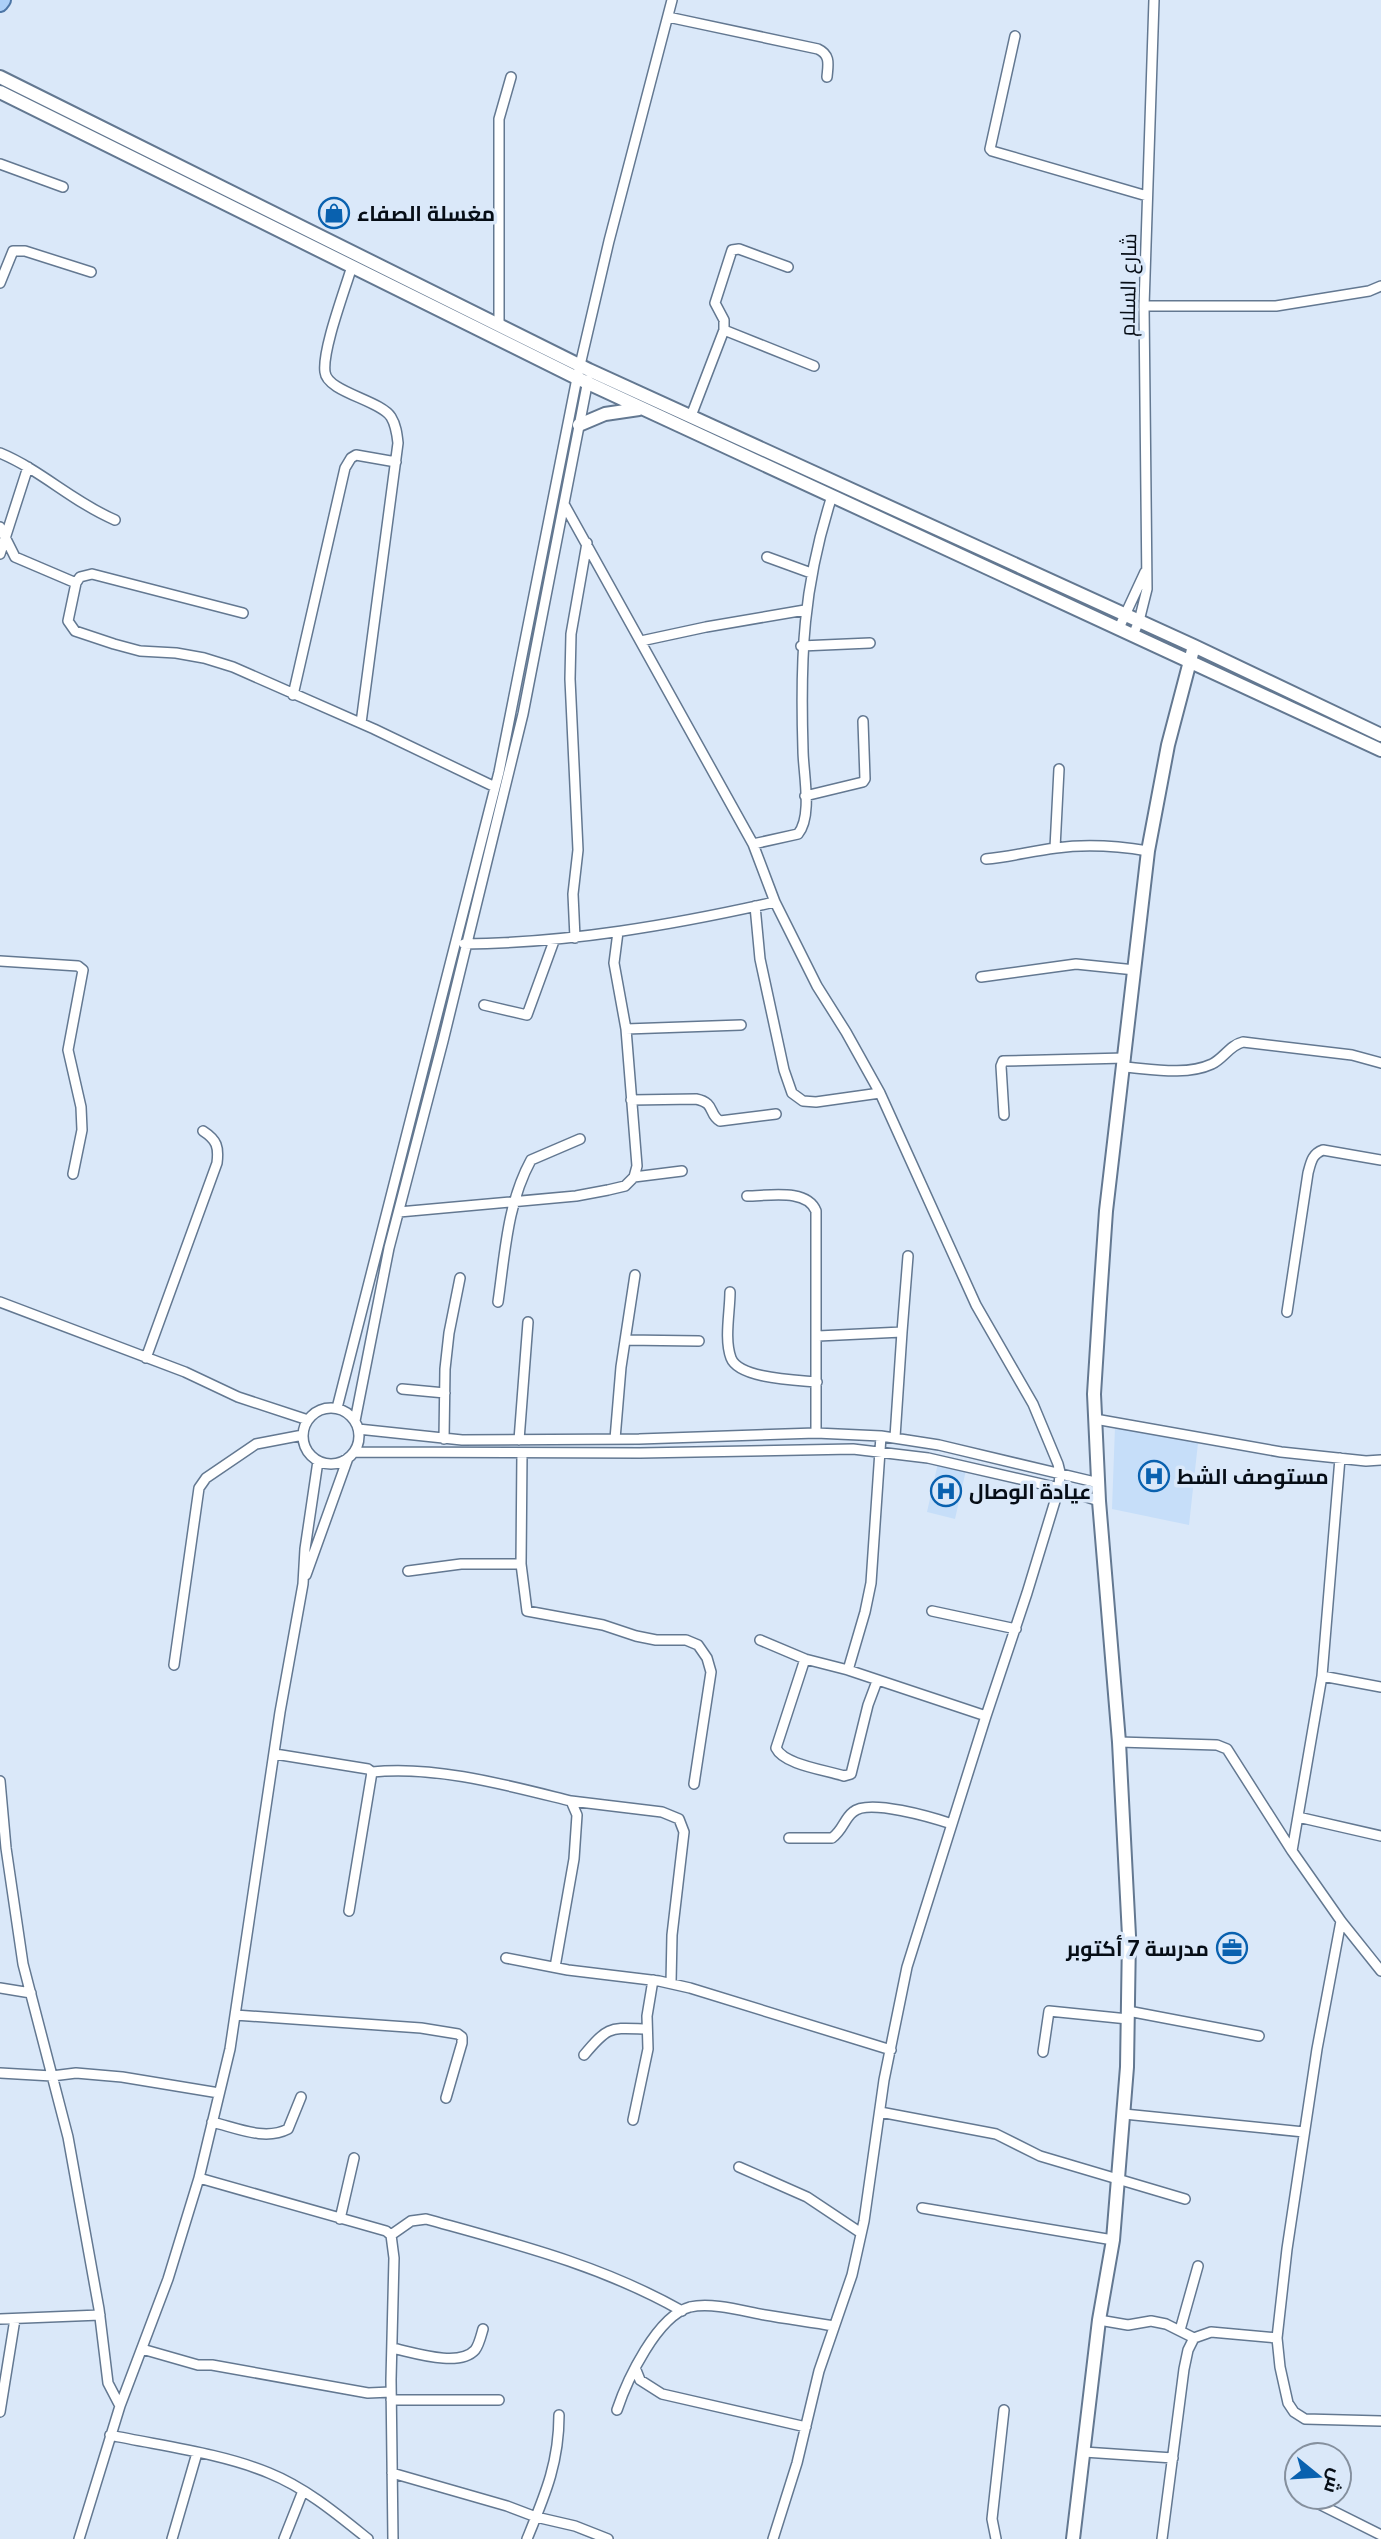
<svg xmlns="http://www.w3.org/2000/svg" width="1381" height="2539" font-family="Inter,Cairo,sans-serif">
  <rect width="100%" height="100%" fill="#dae8f9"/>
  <path fill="#c6def9" d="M1115,1427L1198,1443L1189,1525L1112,1509Z
    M938,1463L966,1470L955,1519L927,1512Z"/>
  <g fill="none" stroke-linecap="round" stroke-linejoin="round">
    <g stroke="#637891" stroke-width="12">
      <path id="street" d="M668,17L818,49C831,55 828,65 827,77
        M1015,36L990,149L992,151L1147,196
        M0,164L63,187
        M352,266C345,290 322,350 325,372C327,392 380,400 391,417C396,425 397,434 398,443L361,723
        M0,283L13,251H25L91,272
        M1144,306H1276L1369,291L1381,286
        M499,325V119L511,77
        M724,330L814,366
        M691,416L724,330V320L715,303L732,250L739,249L788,267
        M0,453C41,470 73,502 115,520
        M564,504L753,844L775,902L817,986L846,1032L880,1093L976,1305L1033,1404L1058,1464L1060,1472L1059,1488L1027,1593L986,1716L907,1967L884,2080L864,2221L852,2275L819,2371L797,2463L773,2539
        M0,527L15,557L76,583L68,621L75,631L114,644L140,651L176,653L204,658L233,667L374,729L495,787
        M0,554L28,467
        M767,557L811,573
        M76,583L80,577L92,574L243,613
        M1119,628L1145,572
        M1133,635L1139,621L1147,589L1144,306L1154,0
        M641,641L706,627L805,610
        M801,646L870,643
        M293,695L345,468L351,458L356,455L396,462
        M805,796L863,782L865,779L863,721
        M753,844L798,834C813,816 803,772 803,750C800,656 803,586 832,496
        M1055,848L1059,769
        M986,859C1009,857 1032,851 1056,848C1086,844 1118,846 1148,851
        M755,906L760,959L784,1070L792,1093L803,1101L816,1102L880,1093
        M575,938L573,894L578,850L570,679L571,634L587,543
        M464,944C568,943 673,925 775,902
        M0,961L78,966L83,970L68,1050L81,1107L82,1130L73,1174
        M981,977L1076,964L1135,970
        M484,1005L527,1015L554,941
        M626,1029L741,1025
        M1124,1067C1151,1069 1186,1076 1212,1064C1224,1058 1230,1045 1243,1042L1352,1055L1381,1063
        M631,1100L696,1099C716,1103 708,1114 720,1121L776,1114
        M1004,1115L1001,1066L1003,1061L1125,1058
        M634,1177L682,1171
        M747,1196C768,1196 807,1188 816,1211V1433
        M399,1212L576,1196L608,1190L625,1186L634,1177L637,1166L626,1029L614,963L618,932
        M730,1292C730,1312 724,1339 731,1358C739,1379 797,1380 817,1382
        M0,1302L185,1372L238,1397L308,1420
        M498,1302C505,1254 507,1204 531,1160L580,1139
        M1287,1312L1308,1173C1311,1162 1312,1154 1323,1150L1381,1160
        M902,1332L908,1256
        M818,1336L902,1332L895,1437
        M625,1340L699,1341
        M146,1358L217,1163C219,1147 217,1140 203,1131
        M402,1389L445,1393
        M337,1408L499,772L577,378L609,241L672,0
        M303 1436a28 28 0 1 1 56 0a28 28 0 1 1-56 0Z
        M1095,1419L1281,1452L1366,1461L1381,1460
        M355,1421L389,1248L443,1041L523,714L588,380
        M358,1429L462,1440L639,1439L816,1433L881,1436L939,1445L1099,1483
        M881,1436L871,1583L865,1612L848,1670L986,1716
        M444,1439L445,1369L449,1333L460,1278
        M615,1439L621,1367L635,1275
        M519,1440L528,1322
        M354,1452L640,1453L853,1449L928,1458L1059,1488L1099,1501
        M521,1564L527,1611L603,1625L636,1636L656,1640H686L698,1645L707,1658L711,1672L694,1784
        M408,1571L461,1564H521L522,1453
        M306,1575L348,1458
        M932,1611L1016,1629
        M760,1640L805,1659
        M174,1665L199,1488L206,1478L256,1444L303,1435
        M848,1670L805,1659L776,1748C784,1765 826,1770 844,1776L851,1774L868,1705L877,1681
        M1322,1676L1381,1687
        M1119,1742L1217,1745L1227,1749L1292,1851L1341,1921L1381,1971
        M275,1754L368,1769L372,1772L349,1911
        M372,1772C435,1765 510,1786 571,1801L577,1815L574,1859L555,1967
        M0,1781L6,1848L23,1964L68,2137L99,2309L108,2383L120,2406
        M571,1801L662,1812L679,1819L684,1832L672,1935L671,1983
        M1298,1817L1381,1836
        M789,1838H832C843,1830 844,1819 853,1812C868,1798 934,1818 952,1824
        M1292,1851L1322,1676L1340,1458
        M1341,1921L1317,2049L1287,2249L1277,2338L1280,2367L1288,2403L1294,2412L1305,2419L1381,2421
        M506,1958L568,1970L659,1981L690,1988L891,2050
        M0,1988L31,1993
        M1128,2011L1259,2036
        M235,2015L421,2028L458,2034L462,2037V2043L446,2098
        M1043,2052L1049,2011L1128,2019
        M584,2055C609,2025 610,2028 647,2029
        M0,2073L52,2076L76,2073L122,2077L219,2093
        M880,2112L996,2134L1040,2156L1185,2199
        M1124,2114L1304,2132
        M633,2120L648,2049L647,2016L653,1980
        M212,2122C237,2128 265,2141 288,2129L301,2097
        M739,2167L807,2197L861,2233
        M199,2178L386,2231L391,2235L394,2258L391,2380L393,2539
        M922,2208L1113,2240
        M340,2219L354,2158
        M391,2235L411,2221L426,2219C516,2244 601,2265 682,2311
        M0,2319L100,2315
        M1099,2320L1128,2325L1151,2321L1166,2324L1194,2338
        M1180,2330L1198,2266
        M392,2348C412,2352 459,2368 475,2350C479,2345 481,2336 483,2329
        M142,2349L198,2365H212L368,2393L391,2392
        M636,2370L640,2380L662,2394L806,2427
        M391,2400H499
        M617,2410C627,2380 657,2316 690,2307C712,2302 743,2311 765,2315C788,2319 811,2322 834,2326
        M0,2412L15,2319
        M110,2435C161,2446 221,2453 269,2473C306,2488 337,2514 368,2539
        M1084,2452L1173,2458
        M392,2473L507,2506L536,2517L575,2526L608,2539
        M1305,2497L1381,2535
        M79,2539L120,2406L168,2279L199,2178L230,2049L280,1712L303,1584L305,1549L318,1461
        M172,2539L197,2453
        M284,2539L303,2491
        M527,2539C545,2495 559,2463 559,2415
        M996,2539L992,2519L1004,2410
        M1162,2539L1184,2369L1188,2350L1194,2338L1211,2332L1277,2338"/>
    </g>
    <g stroke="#637891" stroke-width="16">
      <path id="secondary" d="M0,77L589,370L1194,646L1381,735
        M0,92L577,378L1381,750
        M579,425L605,414L639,409
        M1073,2539L1099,2320L1113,2240L1127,2067L1129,1936L1119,1742L1099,1501L1094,1394L1100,1299L1106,1211L1148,851L1168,745L1194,646"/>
    </g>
    <g stroke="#4d76a6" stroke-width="18">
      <path id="primary" d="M0,4L3,0"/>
    </g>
    <use href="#street" stroke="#fff" stroke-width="9"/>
    <use href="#secondary" stroke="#fff" stroke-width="12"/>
    <use href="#primary" stroke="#abcff8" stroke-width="14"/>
  </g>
  <defs>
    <g id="shop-ring" transform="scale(1.575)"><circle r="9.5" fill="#dae8f9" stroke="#0961af" stroke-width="1.5"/><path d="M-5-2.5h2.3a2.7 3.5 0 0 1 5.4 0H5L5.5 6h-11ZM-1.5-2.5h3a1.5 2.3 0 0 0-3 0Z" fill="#0961af"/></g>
    <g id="hospital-ring" transform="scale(1.575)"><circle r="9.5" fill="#dae8f9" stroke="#0961af" stroke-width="1.5"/><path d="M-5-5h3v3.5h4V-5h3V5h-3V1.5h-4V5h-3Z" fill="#0961af"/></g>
    <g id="office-ring" transform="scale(1.575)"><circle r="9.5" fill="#dae8f9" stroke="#0961af" stroke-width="1.5"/><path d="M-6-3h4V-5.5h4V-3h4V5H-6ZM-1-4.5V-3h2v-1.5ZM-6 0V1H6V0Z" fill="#0961af"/></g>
  </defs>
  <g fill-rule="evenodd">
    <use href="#shop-ring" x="334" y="213"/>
    <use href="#hospital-ring" x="1154" y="1476"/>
    <use href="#hospital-ring" x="946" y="1491"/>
    <use href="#office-ring" x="1232" y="1948"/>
  </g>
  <g text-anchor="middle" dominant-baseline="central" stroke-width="7" stroke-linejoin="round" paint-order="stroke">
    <g font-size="21" font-weight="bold" fill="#060d16" stroke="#dae8f9" text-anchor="start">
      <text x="357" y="213">مغسلة الصفاء</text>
      <text x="1177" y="1476">مستوصف الشط</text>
      <text x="969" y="1491">عيادة الوصال</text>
      <text x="1209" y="1948" text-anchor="end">مدرسة 7 أكتوبر</text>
    </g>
    <g font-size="21" fill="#060d16" stroke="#dae8f9">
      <text transform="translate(1128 285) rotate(-89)">شارع السلام</text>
    </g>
  </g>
  <g transform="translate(1318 2476) rotate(108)"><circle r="33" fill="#dae8f9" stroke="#85909e" stroke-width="2"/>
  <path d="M0-5L12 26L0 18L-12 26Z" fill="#0961af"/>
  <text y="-10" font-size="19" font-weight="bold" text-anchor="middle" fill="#060d16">ش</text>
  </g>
</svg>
